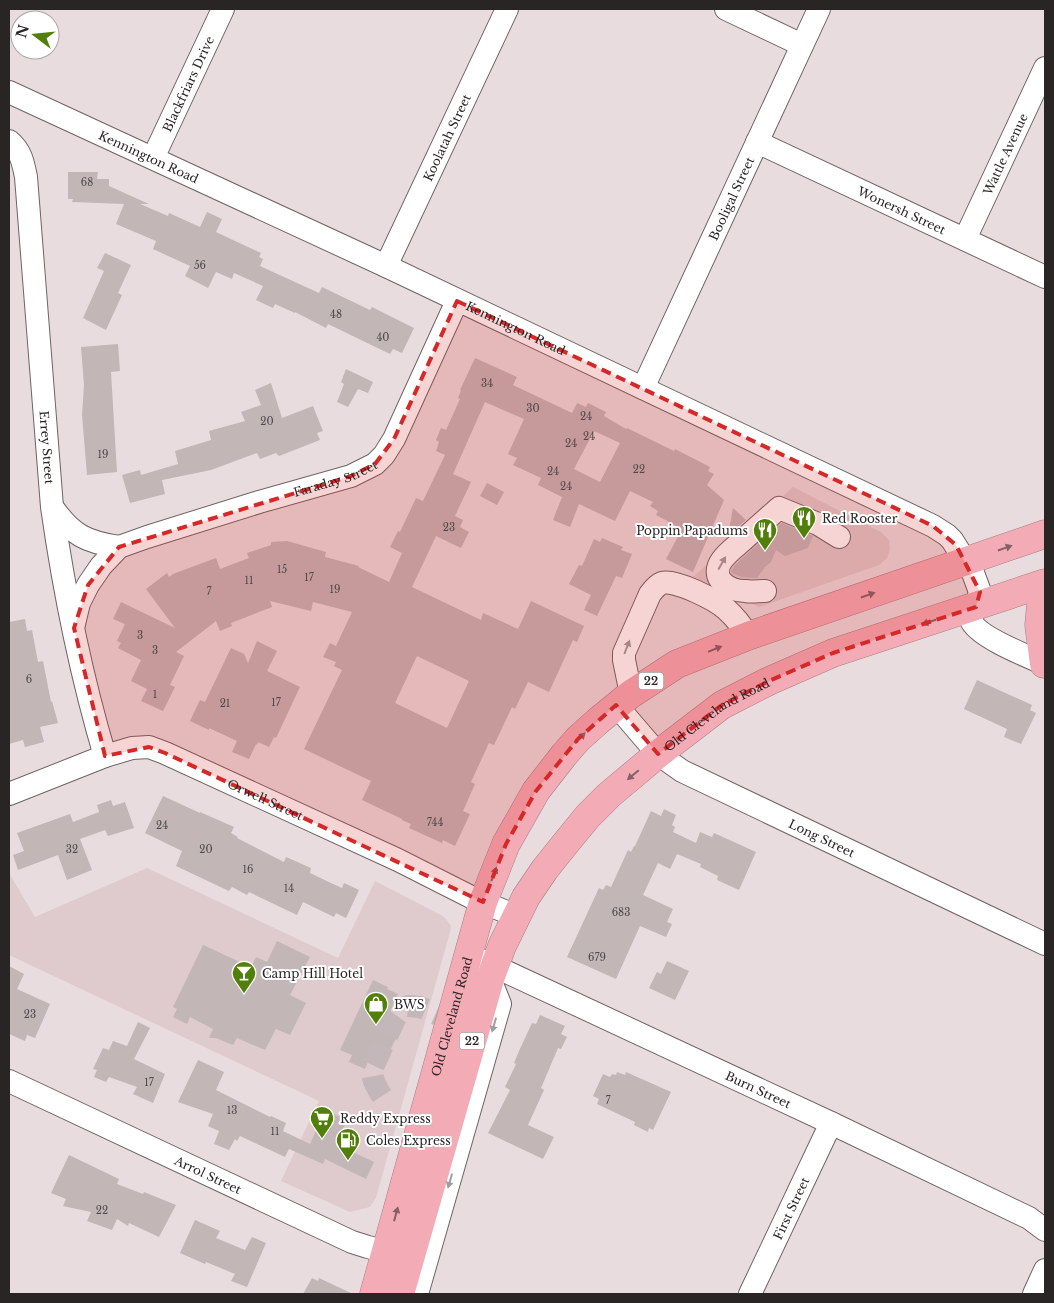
<svg xmlns="http://www.w3.org/2000/svg" width="1054" height="1303" font-family="'Libre Baskerville',serif">
  <rect width="100%" height="100%" fill="#e9dcde"/>
  <path fill="#dfcbcd" d="M793,487L881,532L889,540L890,549L887,558L879,565L759,607L693,577Z
    M147,868L338,958L375,881L441,915L446,919L451,926L450,932L376,1198L370,1207L350,1212L281,1181L319,1101L9,955V873L35,917Z"/>
  <path fill="#c2b6b7" fill-rule="evenodd" d="M68,172H98L97,179H109V186L149,204H140L168,216L169,213L200,227L207,212L222,219L216,232L261,253L259,257L263,259L260,266L319,293L322,287L370,310L372,307L414,328L402,353L393,349L390,354L328,324L326,328L295,312V313L275,304L273,308L256,300L263,286L234,273L232,279L216,272L208,288L185,276L190,266L153,249L156,241L116,224L124,204L72,202L73,199H68Z
    M105,253L131,265L118,293L122,295L106,330L83,318L104,271L97,268Z
    M118,344L120,371L111,372L117,472L87,475L82,415L84,385L81,347Z
    M475,358L517,377L513,385L572,413L577,403L586,407L588,403L606,412L604,416L626,429L627,428L674,451L675,449L710,467L708,471L714,474L707,485L724,500L693,572L666,559L682,529L656,515L658,511L650,506L653,502L630,491L615,521L579,504L570,527L553,520L562,497L538,485L541,478L513,465L517,458L508,454L524,419L485,402L453,474L471,482L455,516L463,520L460,527L469,532L461,548L436,536L412,587L481,620L483,613L518,629L531,601L584,626L577,642L573,640L549,692L528,682L515,709L512,707L494,745L489,743L471,782L475,784L463,811L470,814L455,846L443,840L442,843L409,828L411,824L402,820V819L362,800L371,781L304,749L342,670L334,666L336,662L323,657L330,643L336,646L352,612L313,602L311,611L270,601L272,607L231,623L232,626L220,631L216,621L176,652L184,656L170,685L175,687L163,711L141,701L147,689L131,681L141,660L118,648L121,643L117,641L125,624L113,619L121,602L175,628L146,589L167,573L169,577L173,574L216,558L220,569L249,558L247,553L271,545V542L287,541L326,552L325,557L359,566L358,567L389,582L402,553L390,547L398,531L400,532L416,498L423,501L445,455L436,451L439,442L436,440L441,428L446,430L460,399L458,398L461,390H460ZM594,431L620,443L600,482L574,469ZM417,656L469,681L447,728L395,703Z
    M346,369L373,382L368,393L358,389L348,407L337,402L344,384L341,382Z
    M271,383L282,418L313,406L323,431L317,433L320,440L279,456L276,453L260,459L257,453L211,470L162,480L165,494L130,503L122,475L140,470L141,475L178,464L175,451L211,440L209,431L245,421L241,412L261,405L255,390Z
    M487,483L504,492L497,505L480,496Z
    M733,508L746,520L728,535Z
    M782,523L813,536L808,548L785,556L776,550L771,562L765,567L757,578L741,577L732,573L731,571L736,564Z
    M602,538L623,547L621,550L632,554L622,578L616,576L597,616L584,610L591,595L569,584L579,565L582,566L594,539L600,542Z
    M25,619L27,631L32,630L38,662L43,661L51,702L52,701L58,723L40,727L44,742L25,747L23,740L9,744V622Z
    M257,641L277,651L267,671L300,687L276,738L274,737L269,747L258,742L257,745L256,744L249,759L232,752L237,741L209,728V730L190,721L200,700L205,702L231,648L244,654L248,663Z
    M977,680L1032,705L1030,710L1036,713L1021,744L1004,737L1007,729L964,709Z
    M163,796L200,813V812L234,827L231,833L238,837L237,838L284,862L286,857L311,868L310,873L333,884L342,888L344,883L359,890L346,918L336,913L334,917L303,902L297,915L249,892L247,895L232,887L229,891L176,866L182,851L145,833Z
    M111,800L113,806L125,802L134,828L108,836L105,830L80,839L92,870L67,880L58,855L18,870L13,855L24,851L17,833L70,814L73,822L99,812L97,805Z
    M664,809L676,815L672,825L675,827L673,832L696,843L700,832L712,837L714,833L756,852L739,890L717,880L718,876L700,867L701,864L677,854L670,869L658,863L643,895L673,909L667,922L672,924L666,937L640,926L616,979L567,957L599,888L603,890L606,885L611,887L628,850L631,852L634,846H635L651,811L661,816Z
    M277,941L310,957L290,995L306,1003L290,1035L276,1029L265,1050L237,1038L233,1045L216,1038H209L213,1029L190,1017L187,1024L173,1017L177,1009L173,1007L203,945L251,967L256,957L267,962Z
    M667,961L689,971L675,1000L649,988L657,972L661,974Z
    M9,966L24,974L17,989L50,1004L35,1038L27,1035L25,1041L9,1034Z
    M373,980L388,987L387,989L398,994L388,1016L403,1023L382,1068L368,1062L365,1069L349,1062L352,1055L340,1050Z
    M540,1015L565,1026L561,1034L567,1037L561,1049L558,1048L541,1088L544,1090L528,1125L554,1137L543,1159L488,1133L510,1090L505,1087L516,1064L514,1063L519,1051L532,1023L536,1024Z
    M138,1022L150,1028L134,1059L165,1074L153,1103L133,1094L137,1087L109,1077L106,1082L94,1077L97,1070L93,1069L103,1048L109,1050L113,1041L127,1046Z
    M198,1060L224,1072L216,1090L270,1117L271,1116L286,1123L283,1131L310,1144L325,1110L347,1120L336,1144L374,1162L366,1179L325,1159L323,1164L289,1149L285,1157L240,1136L237,1141L235,1139L229,1150L214,1144L219,1131L208,1126L213,1114L178,1102Z
    M617,1072L625,1075L626,1072L671,1092L653,1130L649,1128L648,1132L634,1125L635,1122L597,1104L599,1099L593,1096L603,1074L610,1077L612,1074L616,1075Z
    M69,1155L119,1179L117,1184L143,1194L144,1192L176,1205L159,1237L129,1223L128,1226L117,1219L112,1230L87,1221L91,1212L63,1206L66,1199L51,1193Z
    M195,1220L220,1231L216,1238L245,1250L252,1237L266,1243L247,1287L231,1281L235,1274L206,1262L205,1264L180,1253Z
    M312,1278L318,1281L319,1278L353,1294H303Z"/>
  <g fill="none" stroke-linecap="round" stroke-linejoin="round">
    <path stroke="#c3b7b9" stroke-width="22" stroke-dasharray="22 11" stroke-linecap="butt" d="M382,1096C376,1087 372,1080 372,1069L395,1019L400,1012L408,1006L420,1007L450,1020"/>
    <g stroke="#6f6466" stroke-width="24">
      <g id="minor">
        <path d="M726,9L802,45"/>
        <path id="s1" d="M9,92L386,266L933,526L947,535L952,540L973,573L980,592L971,620C976,636 1029,657 1045,664"/>
        <path id="s2" d="M9,141C21,151 23,162 26,177L52,507C64,591 81,675 105,756"/>
        <path id="s3" d="M757,142L1045,277"/>
        <path id="s4" d="M153,158L223,9"/>
        <path id="s5" d="M965,239L1045,68"/>
        <path id="s6" d="M386,266L507,9"/>
        <path id="s7" d="M643,388L819,9"/>
        <path d="M53,508C72,535 86,542 119,547"/>
        <path d="M765,591C758,591 752,592 745,591C728,591 709,578 722,560C727,553 735,547 742,541C754,530 767,519 779,508L818,524L839,537"/>
        <path id="s8" d="M74,624L79,603L88,585L101,566L119,547L147,537L259,502L351,476L375,464L384,455L394,439L457,301"/>
        <path d="M631,694L624,660V653L650,594C653,590 657,585 662,583C675,579 716,600 726,609C735,617 742,626 748,636"/>
        <path id="s9" d="M616,705L658,754L682,771L1045,944"/>
        <path id="s10" d="M9,794L105,756L132,748L149,747L165,753L398,860L475,899L516,916"/>
        <path id="s11" d="M481,960L831,1123L1029,1218L1045,1230"/>
        <path id="s12" d="M9,1081L352,1242L368,1247L402,1256"/>
        <path d="M417,1294L500,1004L490,979"/>
        <path id="s13" d="M750,1294L831,1123"/>
        <path d="M1034,1294L1045,1270"/>
      </g>
    </g>
    <g stroke="#ac7c83" stroke-width="29">
      <g id="highway">
        <path d="M1043,584L1039,625L1044,664"/>
        <path id="s14" d="M374,1294L483,902L506,844L536,791L564,755L578,739L598,721L631,694L677,664L748,636L1045,534"/>
        <path id="s15" d="M400,1294L490,979L502,946L526,897L545,869L565,844L588,816L609,795L658,754L722,705L769,681L833,653L1045,583"/>
      </g>
    </g>
    <use href="#minor" stroke="#fff" stroke-width="22"/>
    <use href="#highway" stroke="#f3abb5" stroke-width="28"/>
  </g>
  <defs><path id="oneway-solid" d="M-6-.8H1V-3.2L6.5 0L1 3.2V.8H-6Z" transform="scale(1.25)"/></defs>
  <g fill="#846166">
    <use href="#oneway-solid" transform="translate(1005 548) rotate(-19)"/>
    <use href="#oneway-solid" transform="translate(868 595) rotate(-19)"/>
    <use href="#oneway-solid" transform="translate(929 622) rotate(162)"/>
    <use href="#oneway-solid" transform="translate(715 649) rotate(-22)"/>
    <use href="#oneway-solid" transform="translate(580 738) rotate(-45)"/>
    <use href="#oneway-solid" transform="translate(633 775) rotate(140)"/>
    <use href="#oneway-solid" transform="translate(494 874) rotate(-70)"/>
    <use href="#oneway-solid" transform="translate(396 1214) rotate(-75)"/>
  </g>
  <g fill="#9f9d9d">
    <use href="#oneway-solid" transform="translate(722 563) rotate(-61)"/>
    <use href="#oneway-solid" transform="translate(627 647) rotate(-69)"/>
    <use href="#oneway-solid" transform="translate(494 1025) rotate(106)"/>
    <use href="#oneway-solid" transform="translate(450 1181) rotate(106)"/>
  </g>
  <path fill="#d62828" fill-opacity="0.2" stroke="#d62828" stroke-width="4" stroke-dasharray="10 6" stroke-linejoin="round" d="M457,301L933,526L956,545L980,592L976,607L833,653L769,681L722,705L658,754L616,705L578,739L536,791L506,844L483,902L165,753L149,747L105,756L74,628L88,585L119,547L351,476L375,464L394,439Z"/>
  <defs>
    <g id="restaurant-pin" transform="scale(1.25)"><path d="M0 17L-7.5 6A9.5 9.5 0 1 1 7.5 6Z" fill="#517f09" stroke="#fff"/><path d="M-5-6h1v4h1v-4h1v4h1v-4h1v5L-1.5 .5V6h-2V.5L-5-1ZM5-6V6H3V1.5H1.5Q1.5-4 5-6Z" fill="#fff"/></g>
    <g id="bar-pin" transform="scale(1.25)"><path d="M0 17L-7.5 6A9.5 9.5 0 1 1 7.5 6Z" fill="#517f09" stroke="#fff"/><path d="M-6-5H6L.8 .8V4.5H3.5V6h-7V4.5H-.8V.8Z" fill="#fff"/></g>
    <g id="shop-pin" transform="scale(1.25)"><path d="M0 17L-7.5 6A9.5 9.5 0 1 1 7.5 6Z" fill="#517f09" stroke="#fff"/><path d="M-5-2.5h2.3a2.7 3.5 0 0 1 5.4 0H5L5.5 6h-11ZM-1.5-2.5h3a1.5 2.3 0 0 0-3 0Z" fill="#fff"/></g>
    <g id="supermarket-pin" transform="scale(1.25)"><path d="M0 17L-7.5 6A9.5 9.5 0 1 1 7.5 6Z" fill="#517f09" stroke="#fff"/><path d="M-6-5.5h2.5l.6 2H6L4.5 2H-2.5L-4.4-4H-6ZM-1.5 3.2a1.3 1.3 0 1 0 .1 0ZM3 3.2a1.3 1.3 0 1 0 .1 0Z" fill="#fff"/></g>
    <g id="fuel-pin" transform="scale(1.25)"><path d="M0 17L-7.5 6A9.5 9.5 0 1 1 7.5 6Z" fill="#517f09" stroke="#fff"/><path d="M-5.5-6h7V0h2V4h1.3V-2.5L3-4.5l.8-.8L6-3V5H2.5V1h-1V6h-7ZM-4.2-4.7v3.2H.2V-4.7Z" fill="#fff"/></g>
  </defs>
  <g fill-rule="evenodd">
    <use href="#restaurant-pin" x="804" y="518"/>
    <use href="#restaurant-pin" x="765" y="530"/>
    <use href="#bar-pin" x="244" y="973"/>
    <use href="#shop-pin" x="376" y="1004"/>
    <use href="#supermarket-pin" x="322" y="1118"/>
    <use href="#fuel-pin" x="348" y="1140"/>
  </g>
  <g text-anchor="middle" dominant-baseline="central" stroke-width="4" stroke-linejoin="round" paint-order="stroke">
    <g font-size="10" fill="#4f494a">
      <text x="87" y="182">68</text>
      <text x="200" y="265">56</text>
      <text x="336" y="314">48</text>
      <text x="383" y="337">40</text>
      <text x="487" y="383">34</text>
      <text x="533" y="408">30</text>
      <text x="586" y="416">24</text>
      <text x="267" y="421">20</text>
      <text x="589" y="436">24</text>
      <text x="571" y="443">24</text>
      <text x="103" y="454">19</text>
      <text x="639" y="469">22</text>
      <text x="553" y="471">24</text>
      <text x="566" y="486">24</text>
      <text x="449" y="527">23</text>
      <text x="282" y="569">15</text>
      <text x="309" y="577">17</text>
      <text x="249" y="580">11</text>
      <text x="335" y="589">19</text>
      <text x="209" y="591">7</text>
      <text x="140" y="635">3</text>
      <text x="155" y="650">3</text>
      <text x="29" y="679">6</text>
      <text x="155" y="694">1</text>
      <text x="276" y="702">17</text>
      <text x="225" y="703">21</text>
      <text x="435" y="822">744</text>
      <text x="162" y="825">24</text>
      <text x="72" y="849">32</text>
      <text x="206" y="849">20</text>
      <text x="248" y="869">16</text>
      <text x="289" y="888">14</text>
      <text x="621" y="912">683</text>
      <text x="597" y="957">679</text>
      <text x="30" y="1014">23</text>
      <text x="149" y="1082">17</text>
      <text x="608" y="1100">7</text>
      <text x="232" y="1110">13</text>
      <text x="275" y="1131">11</text>
      <text x="102" y="1210">22</text>
    </g>
    <g fill="#fff" stroke="#696666" stroke-width="1">
      <rect x="638.5" y="672.5" width="25" height="17" rx="4"/>
      <rect x="459.5" y="1032.5" width="25" height="17" rx="4"/>
    </g>
    <g font-size="11" font-weight="bold" fill="#292525">
      <text x="651" y="681">22</text>
      <text x="472" y="1041">22</text>
    </g>
    <g font-size="12" fill="#292525" stroke="#fff">
      <text stroke="none"><textPath href="#s4" startOffset="82">Blackfriars Drive</textPath></text>
      <text stroke="none"><textPath href="#s6" startOffset="142">Koolatah Street</textPath></text>
      <text stroke="none"><textPath href="#s5" startOffset="94">Wattle Avenue</textPath></text>
      <text stroke="none"><textPath href="#s1" startOffset="154">Kennington Road</textPath></text>
      <text stroke="none"><textPath href="#s7" startOffset="209">Booligal Street</textPath></text>
      <text stroke="none"><textPath href="#s3" startOffset="160">Wonersh Street</textPath></text>
      <text stroke="none"><textPath href="#s1" startOffset="559">Kennington Road</textPath></text>
      <text stroke="none"><textPath href="#s2" startOffset="312">Errey Street</textPath></text>
      <text stroke="none"><textPath href="#s8" startOffset="318">Faraday Street</textPath></text>
      <text stroke="none"><textPath href="#s15" startOffset="684">Old Cleveland Road</textPath></text>
      <text stroke="none"><textPath href="#s10" startOffset="276">Orwell Street</textPath></text>
      <text stroke="none"><textPath href="#s9" startOffset="249">Long Street</textPath></text>
      <text stroke="none"><textPath href="#s14" startOffset="288">Old Cleveland Road</textPath></text>
      <text stroke="none"><textPath href="#s11" startOffset="306">Burn Street</textPath></text>
      <text stroke="none"><textPath href="#s12" startOffset="220">Arrol Street</textPath></text>
      <text stroke="none"><textPath href="#s13" startOffset="95">First Street</textPath></text>
    </g>
    <g font-size="12" fill="#292525" stroke="#fff" text-anchor="start">
      <text x="822" y="518">Red Rooster</text>
      <text x="748" y="530" text-anchor="end">Poppin Papadums</text>
      <text x="262" y="973">Camp Hill Hotel</text>
      <text x="394" y="1004">BWS</text>
      <text x="340" y="1118">Reddy Express</text>
      <text x="366" y="1140">Coles Express</text>
    </g>
  </g>
  <rect width="1054" height="1303" fill="none" stroke="#292525" stroke-width="20"/>
  <g transform="translate(35 35) rotate(286)"><circle r="24" fill="#ffffff" stroke="#a9a8a8"/>
  <path d="M0-4L9 19L0 12L-9 19Z" fill="#517f09"/>
  <text y="-8" font-size="14" font-weight="bold" text-anchor="middle" fill="#292525">N</text>
  </g>
</svg>
